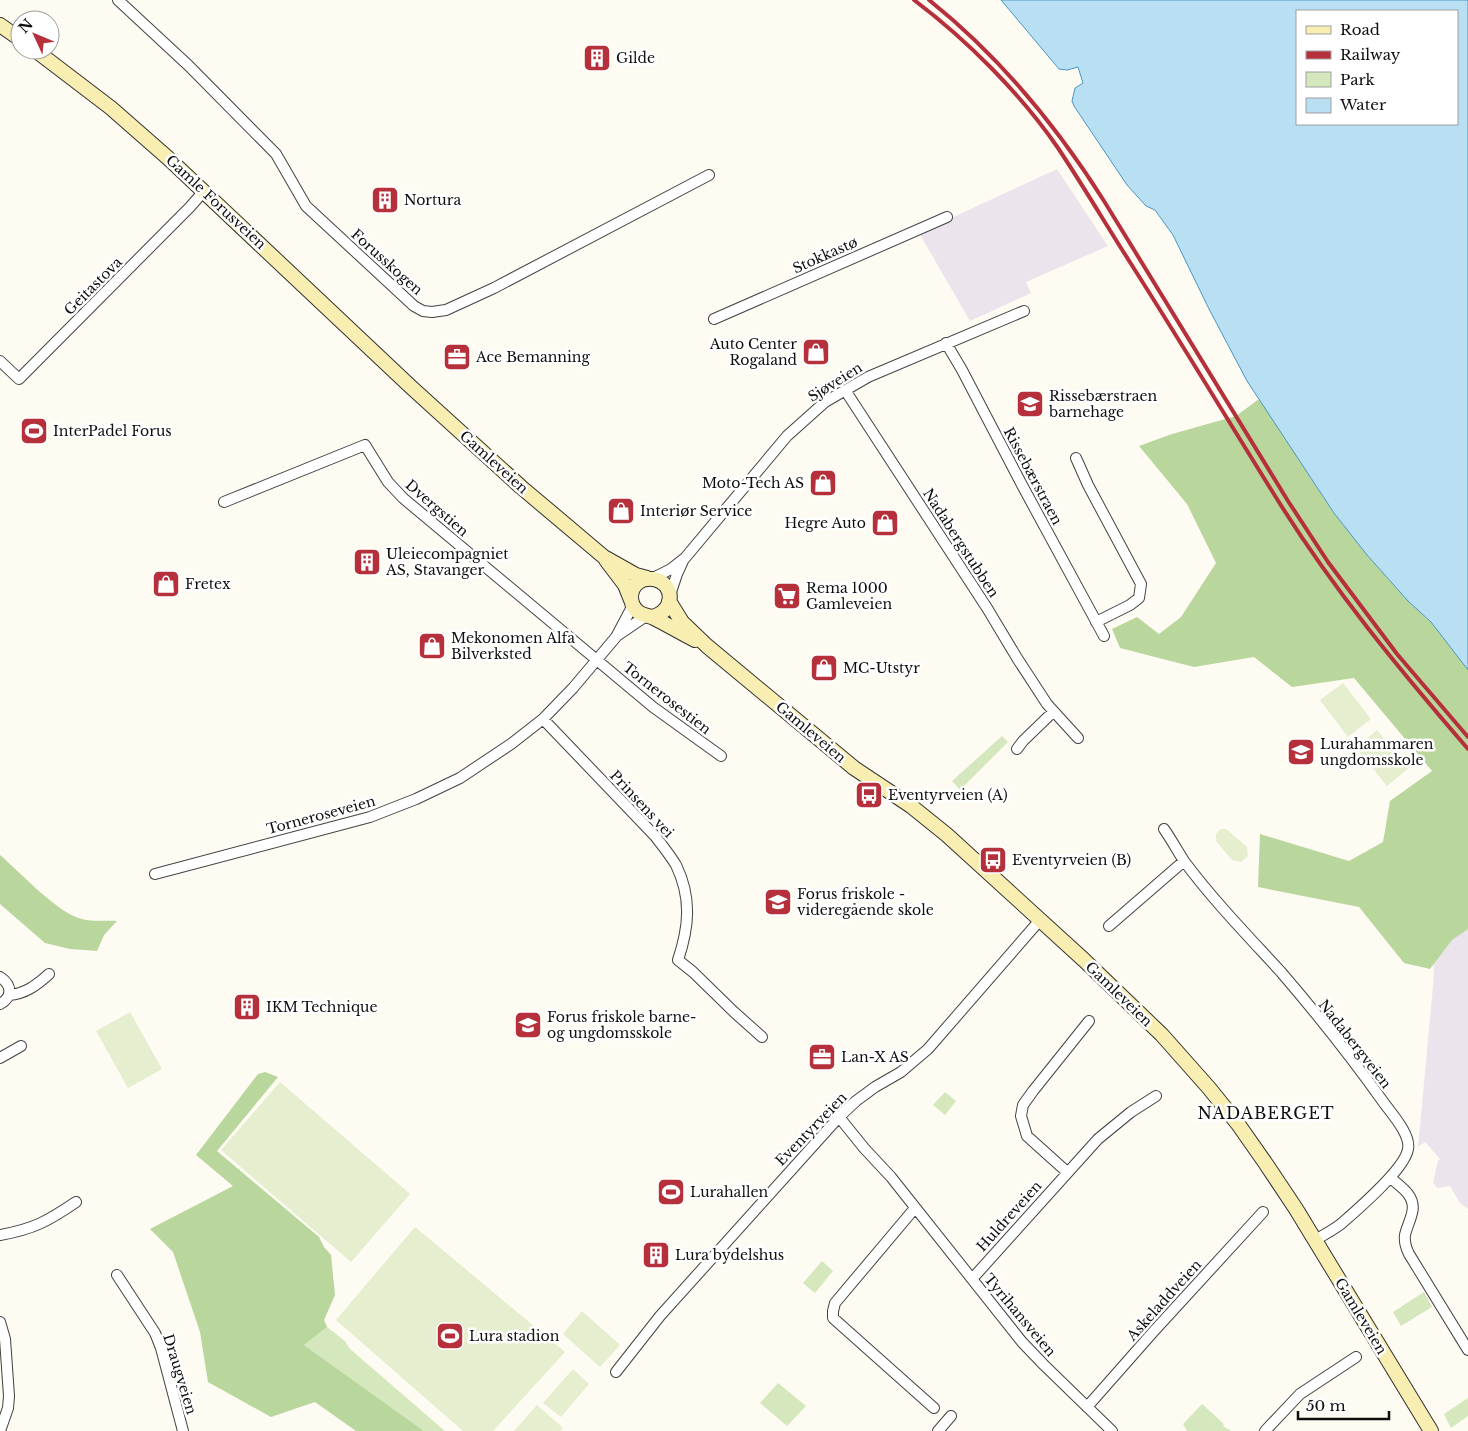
<svg xmlns="http://www.w3.org/2000/svg" width="1468" height="1431" font-family="'Libre Baskerville',serif">
  <rect width="100%" height="100%" fill="#fefbf2"/>
  <path fill="#ebe4ed" d="M1057,169L1108,246L1026,282L1031,293L970,321L919,233Z
    M1468,898V1209L1460,1203L1450,1186L1437,1188L1433,1183L1438,1161L1440,1159L1425,1142L1418,1147L1433,986L1435,946Z"/>
  <path fill="#d4e7bd" d="M1002,736L1008,742L960,790L952,781Z
    M945,1092L956,1101L945,1115L933,1105Z
    M822,1261L833,1271L815,1293L803,1283Z
    M1424,1292L1432,1307L1401,1326L1393,1312Z
    M327,1327L345,1341L350,1349L445,1431H424L304,1345Z
    M778,1383L806,1406L787,1426L760,1403Z
    M1468,1398V1416L1451,1428L1444,1414Z
    M1202,1404L1223,1423L1224,1427L1232,1431H1187L1183,1424Z"/>
  <path fill="#b9d69d" d="M1259,399L1334,513L1367,555L1408,601L1431,622L1468,670V929L1452,940L1430,969L1404,963L1359,907L1258,887L1260,834L1349,861L1383,842L1390,801L1432,771L1354,678L1292,687L1254,657L1194,667L1120,648L1112,629L1137,617L1159,634L1181,617L1216,563L1187,504L1139,446L1172,434L1236,416Z
    M0,855C21,873 57,913 82,919C93,922 106,920 117,921L104,935L97,951L70,949L45,943L0,904Z
    M265,1072L278,1077L217,1151L319,1237L324,1247L331,1255L335,1295L324,1320L327,1327L304,1345L424,1431H356L315,1402L271,1417L208,1382L200,1332L173,1252L150,1229L233,1186L196,1155L258,1074Z"/>
  <path fill="#e5eece" d="M1343,683L1371,719L1348,737L1320,700Z
    M1377,730L1409,768L1387,786L1356,748Z
    M1221,829H1226L1247,847L1248,856L1241,862L1232,860L1216,841V834Z
    M130,1012L162,1069L128,1088L96,1031Z
    M280,1082L410,1194L351,1262L221,1150Z
    M415,1227L565,1352L493,1431H463L336,1320Z
    M582,1311L620,1345L600,1367L563,1334Z
    M573,1369L589,1384L561,1417L543,1403Z
    M537,1405L563,1428L560,1431H514Z"/>
  <path fill="#b9dff2" stroke="#4697c4" fill-rule="evenodd" d="M1001,0H1468V670L1431,622L1408,601L1367,555L1334,513L1247,381L1209,309L1173,235L1155,210L1146,206L1127,185L1074,106L1072,101L1075,88L1083,83L1078,67L1067,70L1059,69ZM1297,11H1457V124H1297Z"/>
  <g fill="none" stroke-linecap="round" stroke-linejoin="round">
    <g stroke="#424242" stroke-width="12">
      <path id="street" d="M118,0L189,66L276,154L306,206L414,306L423,311L432,312L446,310L494,288L709,175
        M714,319L947,217
        M946,343L962,370L1022,485L1104,636
        M0,361L19,379L190,207L204,191
        M845,390L987,608L1017,658L1047,704L1078,738
        M1076,458L1088,485L1141,584L1139,598L1130,605L1096,622
        M224,502L365,445L388,482L403,498L653,707L721,756
        M653,578L671,569L685,558L787,436L825,402L868,377L1024,311
        M670,595L677,574L683,561
        M618,635L646,616
        M543,719L655,836C662,845 670,855 676,865C692,898 689,927 678,960L693,972L734,1012L762,1037
        M1017,749L1023,741L1053,712
        M1164,829C1171,839 1177,850 1184,861C1213,900 1248,936 1281,972C1317,1014 1352,1058 1384,1103C1392,1114 1411,1135 1408,1149C1405,1169 1357,1210 1341,1224C1333,1230 1324,1235 1315,1240
        M155,874L370,817L416,799L460,778L511,744L543,719L573,688L616,637L633,605
        M1109,926L1184,861
        M0,977C12,985 13,997 0,1004
        M9,995C25,994 37,985 49,974
        M0,1058L21,1046
        M839,1117L864,1148L891,1177L1022,1342L1044,1365L1112,1431
        M1067,1172L1027,1136L1021,1116L1023,1105L1033,1091L1089,1021
        M1391,1178C1396,1183 1404,1188 1408,1194C1419,1208 1408,1221 1405,1235C1404,1242 1406,1248 1409,1254L1468,1350
        M915,1208L835,1303L833,1311V1318L934,1408
        M0,1235C34,1229 48,1221 76,1202
        M117,1275L155,1333L161,1348L183,1431
        M972,1279L1098,1139L1131,1112L1156,1096
        M0,1322L5,1339L9,1396L8,1408L0,1431
        M616,1372L660,1316L839,1117L856,1101L875,1087L901,1072L928,1049L1040,920
        M1087,1407L1154,1331L1263,1212
        M938,1431L951,1416
        M1265,1431L1300,1394L1356,1357"/>
    </g>
    <g stroke="#313131" stroke-width="16">
      <path id="secondary" d="M0,25L20,39
        M35,50L111,108L168,158L411,387L521,487L604,557L636,575L647,578
        M606,560L625,585L631,600
        M669,601L682,622L707,646L854,768L911,806L947,835L1084,960L1162,1035L1209,1088L1238,1124L1266,1164L1296,1209L1431,1431
        M652,617C660,615 666,611 669,603C676,575 632,569 631,597C631,602 633,607 637,611C642,616 648,615 654,618C668,625 681,633 695,640"/>
    </g>
    <use href="#street" stroke="#fff" stroke-width="10"/>
    <use href="#secondary" stroke="#f9eeb1" stroke-width="14"/>
    <path stroke="#b6303c" stroke-width="4" d="M914,0C967,40 1021,94 1058,148C1084,187 1108,228 1133,267C1182,344 1229,422 1277,499C1333,589 1399,669 1468,749
      M929,0C999,56 1056,125 1104,201L1288,501L1328,562L1397,654L1468,737"/>
  </g>
  <defs>
    <g id="building-square" transform="scale(1.4375)"><rect x="-9" y="-9" width="18" height="18" rx="4" fill="#b6303c" stroke="#fff"/><path d="M-4-6H4V6H1V3H-1V6H-4ZM-2.5-4.3h1.7v1.8h-1.7ZM.8-4.3h1.7v1.8H.8ZM-2.5-1h1.7V.8h-1.7ZM.8-1h1.7V.8H.8Z" fill="#fff"/></g>
    <g id="shop-square" transform="scale(1.4375)"><rect x="-9" y="-9" width="18" height="18" rx="4" fill="#b6303c" stroke="#fff"/><path d="M-5-2.5h2.3a2.7 3.5 0 0 1 5.4 0H5L5.5 6h-11ZM-1.5-2.5h3a1.5 2.3 0 0 0-3 0Z" fill="#fff"/></g>
    <g id="office-square" transform="scale(1.4375)"><rect x="-9" y="-9" width="18" height="18" rx="4" fill="#b6303c" stroke="#fff"/><path d="M-6-3h4V-5.5h4V-3h4V5H-6ZM-1-4.5V-3h2v-1.5ZM-6 0V1H6V0Z" fill="#fff"/></g>
    <g id="school-square" transform="scale(1.4375)"><rect x="-9" y="-9" width="18" height="18" rx="4" fill="#b6303c" stroke="#fff"/><path d="M0-5L7-2L0 1L-7-2ZM-4 1L0 2.5L4 1V4Q0 6-4 4Z" fill="#fff"/></g>
    <g id="stadium-square" transform="scale(1.4375)"><rect x="-9" y="-9" width="18" height="18" rx="4" fill="#b6303c" stroke="#fff"/><path d="M0-5a6.5 5 0 1 0 0 10a6.5 5 0 1 0 0-10ZM-3.5-1.8h7v3.6h-7Z" fill="#fff"/></g>
    <g id="supermarket-square" transform="scale(1.4375)"><rect x="-9" y="-9" width="18" height="18" rx="4" fill="#b6303c" stroke="#fff"/><path d="M-6-5.5h2.5l.6 2H6L4.5 2H-2.5L-4.4-4H-6ZM-1.5 3.2a1.3 1.3 0 1 0 .1 0ZM3 3.2a1.3 1.3 0 1 0 .1 0Z" fill="#fff"/></g>
    <g id="bus-square" transform="scale(1.4375)"><rect x="-9" y="-9" width="18" height="18" rx="4" fill="#b6303c" stroke="#fff"/><path d="M-5-6H5V4H4V6H2V4H-2V6H-4V4H-5ZM-3.5-4V0h7V-4ZM-3.5 1.2v1.5H-2V1.2ZM2 1.2v1.5H3.5V1.2Z" fill="#fff"/></g>
  </defs>
  <g fill-rule="evenodd">
    <use href="#building-square" x="597" y="58"/>
    <use href="#building-square" x="385" y="200"/>
    <use href="#shop-square" x="816" y="352"/>
    <use href="#office-square" x="457" y="357"/>
    <use href="#school-square" x="1030" y="404"/>
    <use href="#stadium-square" x="34" y="431"/>
    <use href="#shop-square" x="823" y="483"/>
    <use href="#shop-square" x="621" y="511"/>
    <use href="#shop-square" x="885" y="523"/>
    <use href="#building-square" x="367" y="562"/>
    <use href="#shop-square" x="166" y="584"/>
    <use href="#supermarket-square" x="787" y="596"/>
    <use href="#shop-square" x="432" y="646"/>
    <use href="#shop-square" x="824" y="668"/>
    <use href="#school-square" x="1301" y="752"/>
    <use href="#bus-square" x="869" y="795"/>
    <use href="#bus-square" x="993" y="860"/>
    <use href="#school-square" x="778" y="902"/>
    <use href="#building-square" x="247" y="1007"/>
    <use href="#school-square" x="528" y="1025"/>
    <use href="#office-square" x="822" y="1057"/>
    <use href="#stadium-square" x="671" y="1192"/>
    <use href="#building-square" x="656" y="1255"/>
    <use href="#stadium-square" x="450" y="1336"/>
  </g>
  <g text-anchor="middle" dominant-baseline="central" stroke-width="5" stroke-linejoin="round" paint-order="stroke">
    <g font-size="14" fill="#0f0f0f" stroke="#fff" text-anchor="start">
      <text x="616" y="58">Gilde</text>
      <text x="404" y="200">Nortura</text>
      <text x="797" y="344" text-anchor="end">Auto Center<tspan x="797" dy="16">Rogaland</tspan></text>
      <text x="476" y="357">Ace Bemanning</text>
      <text x="1049" y="396">Rissebærstraen<tspan x="1049" dy="16">barnehage</tspan></text>
      <text x="53" y="431">InterPadel Forus</text>
      <text x="804" y="483" text-anchor="end">Moto-Tech AS</text>
      <text x="640" y="511">Interiør Service</text>
      <text x="866" y="523" text-anchor="end">Hegre Auto</text>
      <text x="386" y="554">Uleiecompagniet<tspan x="386" dy="16">AS, Stavanger</tspan></text>
      <text x="185" y="584">Fretex</text>
      <text x="806" y="588">Rema 1000<tspan x="806" dy="16">Gamleveien</tspan></text>
      <text x="451" y="638">Mekonomen Alfa<tspan x="451" dy="16">Bilverksted</tspan></text>
      <text x="843" y="668">MC-Utstyr</text>
      <text x="1320" y="744">Lurahammaren<tspan x="1320" dy="16">ungdomsskole</tspan></text>
      <text x="888" y="795">Eventyrveien (A)</text>
      <text x="1012" y="860">Eventyrveien (B)</text>
      <text x="797" y="894">Forus friskole -<tspan x="797" dy="16">videregående skole</tspan></text>
      <text x="266" y="1007">IKM Technique</text>
      <text x="547" y="1017">Forus friskole barne-<tspan x="547" dy="16">og ungdomsskole</tspan></text>
      <text x="841" y="1057">Lan-X AS</text>
      <text x="690" y="1192">Lurahallen</text>
      <text x="675" y="1255">Lura bydelshus</text>
      <text x="469" y="1336">Lura stadion</text>
    </g>
    <g font-size="14" fill="#0f0f0f" stroke="#fff">
      <text transform="translate(216 202) rotate(43)">Gamle Forusveien</text>
      <text transform="translate(825 255) rotate(-24)">Stokkastø</text>
      <text transform="translate(387 262) rotate(42)">Forusskogen</text>
      <text transform="translate(93 286) rotate(-45)">Geitastova</text>
      <text transform="translate(835 382) rotate(-32)">Sjøveien</text>
      <text transform="translate(494 462) rotate(42)">Gamleveien</text>
      <text transform="translate(1033 476) rotate(62)">Rissebærstraen</text>
      <text transform="translate(437 508) rotate(41)">Dvergstien</text>
      <text transform="translate(961 543) rotate(57)">Nadabergstubben</text>
      <text transform="translate(667 698) rotate(38)">Tornerosestien</text>
      <text transform="translate(811 732) rotate(40)">Gamleveien</text>
      <text transform="translate(642 804) rotate(47)">Prinsens vei</text>
      <text transform="translate(321 815) rotate(-15)">Torneroseveien</text>
      <text transform="translate(1119 994) rotate(44)">Gamleveien</text>
      <text transform="translate(1355 1044) rotate(52)">Nadabergveien</text>
      <text transform="translate(811 1129) rotate(-46)">Eventyrveien</text>
      <text transform="translate(1009 1216) rotate(-48)">Huldreveien</text>
      <text transform="translate(1164 1300) rotate(-48)">Askeladdveien</text>
      <text transform="translate(1020 1315) rotate(50)">Tyrihansveien</text>
      <text transform="translate(1361 1316) rotate(59)">Gamleveien</text>
      <text transform="translate(180 1374) rotate(73)">Draugveien</text>
    </g>
    <g font-size="16" letter-spacing="1" fill="#0f0f0f" stroke="#fff">
      <text x="1266" y="1113">NADABERGET</text>
    </g>
  </g>
  <rect x="1296" y="10" width="162" height="115" fill="#ffffff" stroke="#9f9f9f"/>
  <rect x="1306" y="26" width="25" height="8" fill="#f9eeb1" stroke="#9f9f9f"/>
  <text x="1340" y="35" font-size="15" fill="#0f0f0f">Road</text>
  <rect x="1306" y="51" width="25" height="8" fill="#b6303c" stroke="#9f9f9f"/>
  <text x="1340" y="60" font-size="15" fill="#0f0f0f">Railway</text>
  <rect x="1306" y="72" width="25" height="15" fill="#d4e7bd" stroke="#9f9f9f"/>
  <text x="1340" y="85" font-size="15" fill="#0f0f0f">Park</text>
  <rect x="1306" y="98" width="25" height="15" fill="#b9dff2" stroke="#9f9f9f"/>
  <text x="1340" y="110" font-size="15" fill="#0f0f0f">Water</text>
  <g transform="translate(35 35) rotate(314)"><circle r="24" fill="#ffffff" stroke="#9f9f9f"/>
  <path d="M0-4L9 19L0 12L-9 19Z" fill="#b6303c"/>
  <text y="-8" font-size="14" font-weight="bold" text-anchor="middle" fill="#0f0f0f">N</text>
  </g>
  <path d="M1298 1411v8h91v-8" fill="none" stroke="#0f0f0f" stroke-width="2.5"/>
  <text x="1306" y="1411" font-size="15" fill="#0f0f0f" stroke="#ffffff" stroke-width="4" paint-order="stroke">50 m</text>
</svg>
